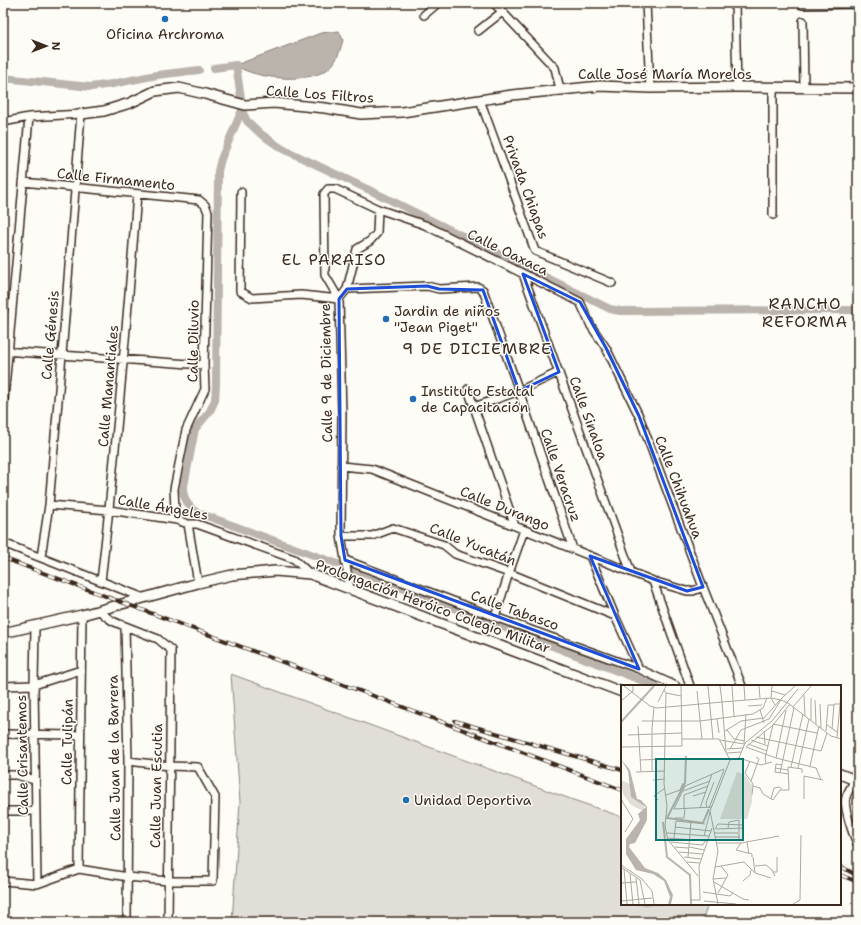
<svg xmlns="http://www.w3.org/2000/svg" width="861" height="925" font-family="'Shantell Sans',sans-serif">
  <rect width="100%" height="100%" fill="#fdfcf7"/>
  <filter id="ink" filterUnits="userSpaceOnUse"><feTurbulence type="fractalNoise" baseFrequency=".025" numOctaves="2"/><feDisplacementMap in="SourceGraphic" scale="8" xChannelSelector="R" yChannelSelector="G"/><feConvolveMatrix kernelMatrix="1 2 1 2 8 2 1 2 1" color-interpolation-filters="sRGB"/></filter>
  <g filter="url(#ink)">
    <path fill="#e1ded7" stroke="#8e847a" d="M231,674L565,797L622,817V904H708L702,922H232L240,802Z"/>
    <path fill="#bbb4ad" stroke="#887d74" d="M339,31L343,40C340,51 337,62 328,69C309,83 267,79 247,71C243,70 239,67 236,65L321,33Z"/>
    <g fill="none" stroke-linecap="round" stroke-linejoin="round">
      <path stroke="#bbb4ad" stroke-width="8" d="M214,68L236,65L241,98
        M3,78L91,87L112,84L157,75L199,70
        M242,110L221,159L218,171L216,385L215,400L210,411L195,429L183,491C185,501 188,506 196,512L338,564
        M242,111L247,121L261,134L281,148L384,197L610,309L620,311L858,310
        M350,568L656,686"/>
      <g stroke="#3b2a1e" stroke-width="10">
        <path id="minor" d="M494,3L555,68L560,89
          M646,3L650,88
          M735,3L737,87
          M802,5L858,4
          M424,15L438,3
          M803,21L804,87
          M478,31L502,12
          M773,87V215
          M480,100L535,251L612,283
          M3,122L29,117L81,114L62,355L49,505L41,557
          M23,182L199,200L205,205L208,212L204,365L205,389L186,430L174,489L175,509L177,520
          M241,192L240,291L252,298L301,295L339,299
          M523,274L631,572
          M347,289L427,286L439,289L478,287L483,290L519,391L573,549
          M339,299L347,289L357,249L370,241L377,233L378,209
          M3,351L204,365
          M468,389L474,407L515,526
          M474,407L519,391L559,372
          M3,411L29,117
          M341,466L372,469L653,581L687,591H693L703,587
          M49,505L109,510L177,520L188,524H197L294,559L310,574
          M188,524L198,583
          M341,536H372L393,528L444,545L455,554L509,573L615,616
          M3,543L144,598
          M590,556L615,616L639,669
          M345,560L495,617L639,669L676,686
          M101,581C116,452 127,323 137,194
          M653,581L690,686
          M350,589L341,536L342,414L339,299L325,275L324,194L328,189H335L378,209L425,225L580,302L591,326L606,348L639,416L703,587L742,686
          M99,610C108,619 113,622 125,626L128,761L127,920
          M495,617L509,573L524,530
          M35,626L34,685L37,884
          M125,626L158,639L171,650L168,922
          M3,686L34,685L81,670
          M3,734L80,735
          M3,775H16L35,780
          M855,780C852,785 848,791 846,797C843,807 853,835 858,845
          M3,811H36
          M79,869L82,615
          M3,881L37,884L79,869L128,877L168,881H213L215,797L198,767L170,766L128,761"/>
      </g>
      <g stroke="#3b2a1e" stroke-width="12">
        <path id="tertiary" d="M81,114L104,111L130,103L155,91L179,88L205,94L245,105L274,103L325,108L361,114L402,112L512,95L600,86L650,88L737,87L858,88
          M3,633L82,615L198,583L232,575L275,571L310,574L622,692
          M840,774L855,780L858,778"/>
      </g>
      <use href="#minor" stroke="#fdfcf7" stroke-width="7"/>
      <use href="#tertiary" stroke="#fdfcf7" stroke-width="9"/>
      <g stroke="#3b2a1e" stroke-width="4">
        <path id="rail" d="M3,558L379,698L622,790
          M455,721L622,770
          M840,866L858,876
          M840,875L858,882"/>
      </g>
      <use href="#rail" stroke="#fdfcf7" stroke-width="2.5" stroke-dasharray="8" stroke-linecap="butt"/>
    </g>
  </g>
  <path fill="none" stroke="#1d4ed8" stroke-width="3" stroke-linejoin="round" d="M523,274L580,302L606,348L639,416L703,587L687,591L590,556L639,669L345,560L341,536L339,299L347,289L427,286L439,289L483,290L519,391L559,372Z"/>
  <g fill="#1f6fb2" stroke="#fdfcf7" stroke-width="1.5">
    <circle cx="165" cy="19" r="4"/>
    <circle cx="386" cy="319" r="4"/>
    <circle cx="413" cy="399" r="4"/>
    <circle cx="406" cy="800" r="4"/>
  </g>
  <g text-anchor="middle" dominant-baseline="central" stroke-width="3" stroke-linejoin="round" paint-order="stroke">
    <g font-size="14" fill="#3b2a1e" stroke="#fdfcf7" text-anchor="start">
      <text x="165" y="34" text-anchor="middle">Oficina Archroma</text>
      <text x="394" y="311">Jardin de niños<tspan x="394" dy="16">"Jean Piget"</tspan></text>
      <text x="421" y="391">Instituto Estatal<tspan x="421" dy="16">de Capacitación</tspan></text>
      <text x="414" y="800">Unidad Deportiva</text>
    </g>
    <g font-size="14" fill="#3b2a1e" stroke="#fdfcf7">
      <text x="665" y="74">Calle José María Morelos</text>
      <text transform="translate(320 94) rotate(4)">Calle Los Filtros</text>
      <text transform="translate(116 179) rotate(6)">Calle Firmamento</text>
      <text transform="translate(526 187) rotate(70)">Privada Chiapas</text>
      <text transform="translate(508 252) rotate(26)">Calle Oaxaca</text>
      <text transform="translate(50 335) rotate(-85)">Calle Génesis</text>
      <text transform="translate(193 341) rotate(-89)">Calle Diluvio</text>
      <text transform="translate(326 373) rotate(-91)">Calle 9 de Diciembre</text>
      <text transform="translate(108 386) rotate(-85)">Calle Manantiales</text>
      <text transform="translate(589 418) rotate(70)">Calle Sinaloa</text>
      <text transform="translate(561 475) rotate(71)">Calle Veracruz</text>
      <text transform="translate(679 487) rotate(69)">Calle Chihuahua</text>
      <text transform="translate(163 507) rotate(10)">Calle Ángeles</text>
      <text transform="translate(505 508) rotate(22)">Calle Durango</text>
      <text transform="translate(473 544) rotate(22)">Calle Yucatán</text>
      <text transform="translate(433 606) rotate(20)">Prolongación Heróico Colegio Militar</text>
      <text transform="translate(515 610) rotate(20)">Calle Tabasco</text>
      <text transform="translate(67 742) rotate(-89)">Calle Tulipán</text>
      <text transform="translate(22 755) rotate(-91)">Calle Crisantemos</text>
      <text transform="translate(114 758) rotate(-91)">Calle Juan de la Barrera</text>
      <text transform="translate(156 786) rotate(-89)">Calle Juan Escutia</text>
    </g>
    <g font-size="16" letter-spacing="1" fill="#3b2a1e" stroke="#fdfcf7">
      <text x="334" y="259">EL PARAISO</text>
      <text x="805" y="303">RANCHO<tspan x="805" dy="18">REFORMA</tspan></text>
      <text x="477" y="348">9 DE DICIEMBRE</text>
    </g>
  </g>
  <g transform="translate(621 685)">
    <rect width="220" height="220" fill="#fdfcf7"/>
    <path d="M116,87L124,90L131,100V117L126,134H99ZM0,95L9,99L10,112L24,120L22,126L10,120L2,109Z" fill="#e1ded7"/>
    <path d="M0,74L9,85L16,114L20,115L26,122V135L14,158L9,159L8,162L24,183L37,188L45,195L52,210L50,219H47L49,212L43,196L32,189L15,185L5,169V154L19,135L17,129L25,122L10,112L7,86Z" fill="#bbb4ad"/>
    <path fill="none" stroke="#bbb4ad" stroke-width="2" d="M0,37L33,1M65,71L64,98L46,133L82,138L88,124M42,137L46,172L69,190L70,219"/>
    <path fill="none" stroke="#afa8a0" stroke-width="1" d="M3,1L29,21L36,23L101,17L99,1M87,1L92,54M111,1L113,31M123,1L124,15M138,1L139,13M151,1L150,13L154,20M43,5L45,8L43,99L46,121L44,141L47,155L77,191M76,6L81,54M151,6L164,10M45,8L60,11M183,10L184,31M190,13V35M194,15L195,39M0,16L12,6V1M37,17L45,1M169,19L152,40L125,62L155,73L195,83L200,95M199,19L200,43M127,21L141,20M172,22L190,1M139,25L143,38M96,34L98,48M21,36H79L132,29L142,23L146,13M152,39L196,48M206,40L216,47M17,41L20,87M211,44L213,19H219M106,45L113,54L124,56M104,46L120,36L143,33L159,15M143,46L144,59M205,46L207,20H213M7,50L61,48M135,52L200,66L206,48M216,53L220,8M61,54H98L109,75L89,126L97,166L92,194L97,219M99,55L123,59M130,55L147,61M123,59L125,29M127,59L146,66M1,62L61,61L60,1M106,64L122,63M109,64L120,45L148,34L161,13L174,1M105,67L101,17L150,13L160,15L167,18L210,51L220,54M106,68L120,67M118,73L124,58L151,36L177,4M155,73L165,25M19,75L44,74M109,75L118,73L140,80L151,77M129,76L124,88L132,99L131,110M145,78L144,73L152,40M161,80L155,79L154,87L168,89M189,81L198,41M170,82L182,29M154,83L167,85M177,83L188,34M31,86V43L33,22M15,87L44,86M159,88L173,23M32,95L44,94M130,96L138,74L135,72M132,101L139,103L142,109L152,115L159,105H168L167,82L181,84V88M62,106L89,96M45,110L59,105L62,98M72,111L85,107M0,114L12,134L4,147M150,114L153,103L158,102L161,104M183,114V91L202,95M37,115L33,111L44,103M91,122L53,124L64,101L103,84M63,123V110L87,101M79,123L91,89M86,123L85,118L93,97M88,123L103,85M54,133H63L64,123M54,142L90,146M107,143L108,137L118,135V156M94,144L97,139L122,140M95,144L122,143M46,148L88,151M93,148H117M83,151L89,127M94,152H119M46,153L86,156M53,153L55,136L84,139M50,157L82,160L84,156M126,157L128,169M96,158H120L158,151M120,158L115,165L131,169V172M54,162L67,163M68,162L83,165M58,167L82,169M63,172L80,174M67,172L70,136M132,172L134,188M66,177L79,178M0,180L21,194L31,206L33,219M134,181L145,180L151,185L154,191M0,182L19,195L24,219M94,182L123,177L134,188L150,193M3,184L6,219M152,187H156V172M9,189L12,219M15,193L18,219M92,194L105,193M122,196L129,190L130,185M93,197L122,214L128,215M0,198L15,197M82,207L109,211L112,208M97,208L107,190L100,181M69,215H79L78,181L91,143M0,216L31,213M83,216L115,219M172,219L179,215L180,150"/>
    <path fill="#0f766e" fill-opacity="0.15" stroke="#0f766e" stroke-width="2" d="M35,74H122V155H35Z"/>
    <rect width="220" height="220" fill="none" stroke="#3b2a1e" stroke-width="2"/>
  </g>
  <rect width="861" height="925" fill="none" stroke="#fdfcf7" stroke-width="16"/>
  <rect x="8" y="8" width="845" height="909" fill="none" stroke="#3b2a1e" stroke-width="1.5" filter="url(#ink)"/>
  <g transform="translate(46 46) rotate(90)" stroke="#fdfcf7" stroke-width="3" paint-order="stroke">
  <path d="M0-3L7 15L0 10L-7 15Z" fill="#3b2a1e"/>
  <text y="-6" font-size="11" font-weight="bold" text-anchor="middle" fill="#3b2a1e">N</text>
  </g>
</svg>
